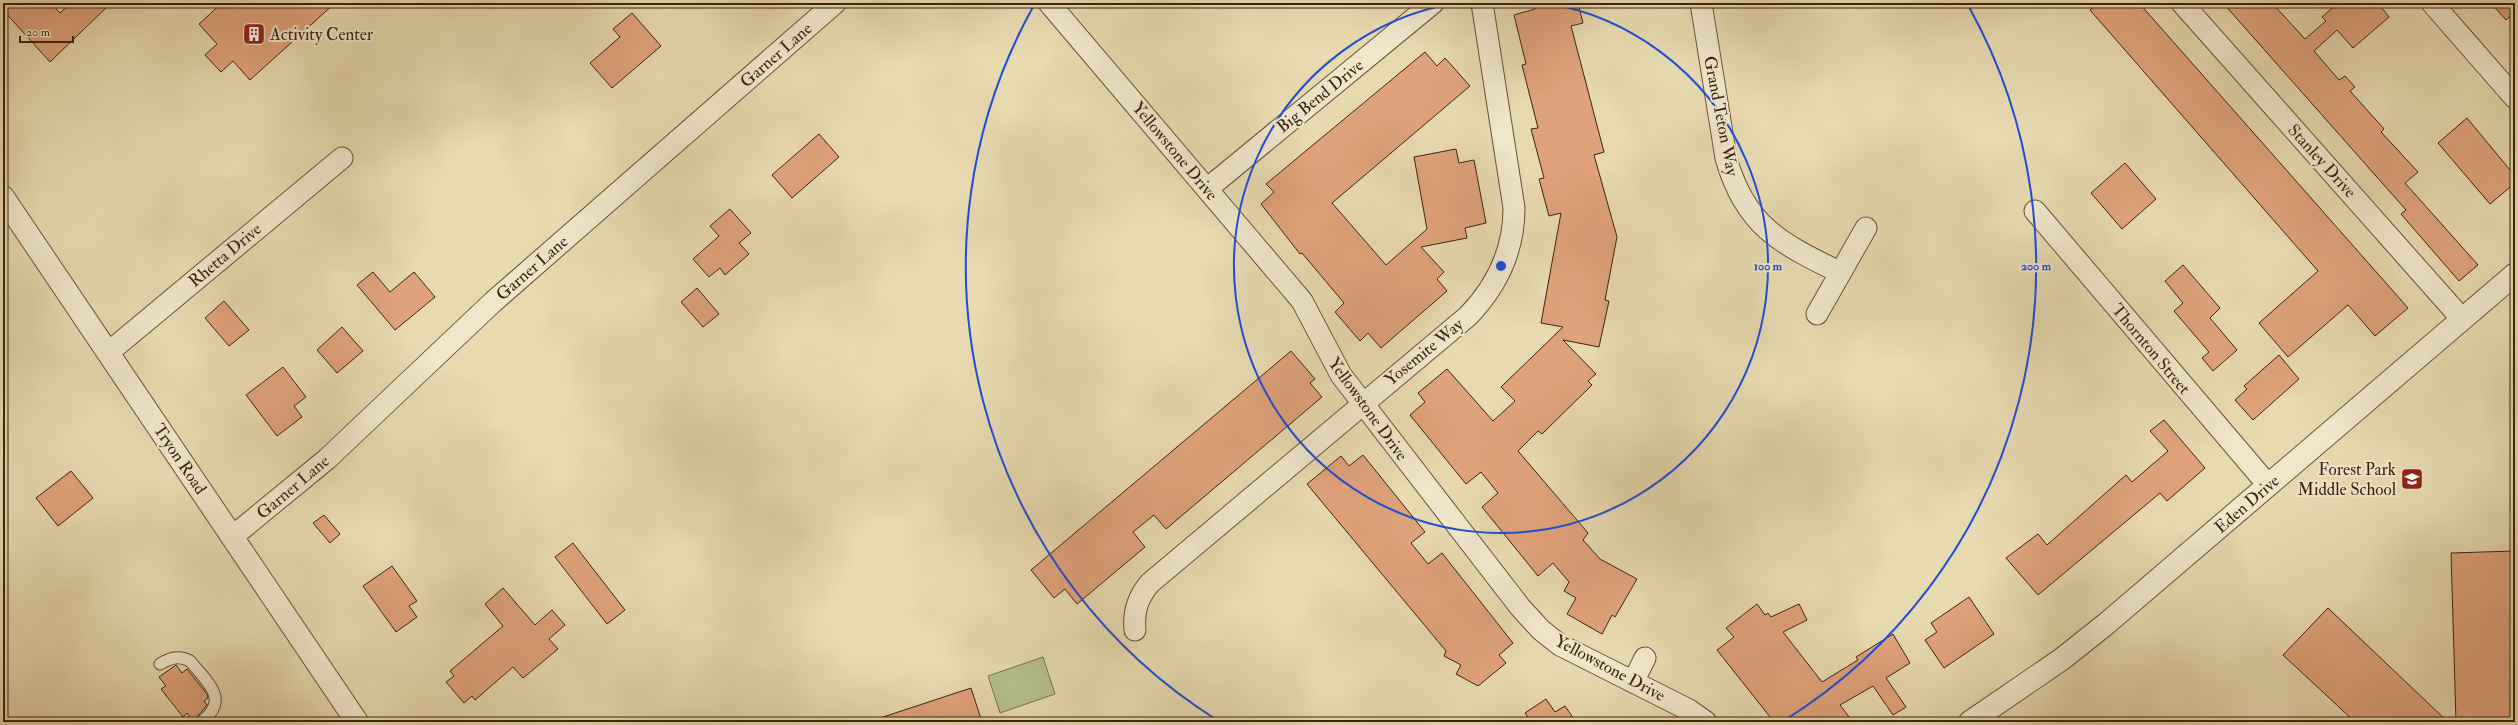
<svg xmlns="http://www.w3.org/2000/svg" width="2518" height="725" font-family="'IM FELL Double Pica',serif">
  <rect width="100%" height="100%" fill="#e7d9b0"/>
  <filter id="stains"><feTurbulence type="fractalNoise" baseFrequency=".005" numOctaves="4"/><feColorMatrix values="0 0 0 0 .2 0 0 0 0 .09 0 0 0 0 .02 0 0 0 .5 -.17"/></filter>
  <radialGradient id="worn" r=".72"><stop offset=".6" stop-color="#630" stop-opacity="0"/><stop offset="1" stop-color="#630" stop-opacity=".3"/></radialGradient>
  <path fill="#b4bf8c" stroke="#78704e" d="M1043,657L1055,694L1000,713L988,676Z"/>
  <path fill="#e0a27a" stroke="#3c2211" d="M3,3H51L60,13L71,3H111L50,62L3,10Z
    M222,3H335L250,80L233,61L221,72L205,55L217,44L199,24Z
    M1534,3H1578L1583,23L1571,26L1604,152L1594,155L1617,237L1605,300L1609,301L1599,347L1563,340L1596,374L1588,381L1592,385L1542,434L1538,431L1518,451L1588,533L1583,540L1600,559L1637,579L1615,617L1612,615L1602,634L1567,614L1576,598L1564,591L1569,582L1553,563L1538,576L1482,507L1498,493L1481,472L1466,484L1410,415L1425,402L1418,393L1447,369L1493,421L1515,401L1501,387L1563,327L1541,323L1561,213L1549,216L1539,179L1544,178L1531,129L1538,128L1522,65L1526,64L1514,15L1535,9Z
    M2098,3H2139L2408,308L2375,336L2348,305L2288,357L2259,323L2318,271L2090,10Z
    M2223,3H2272L2305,39L2326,21L2322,17L2338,3H2378L2389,17L2353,48L2337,30L2314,51L2339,80L2345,76L2355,87L2350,91L2384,129L2381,132L2418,172L2405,183L2478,265L2459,281L2401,214L2406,210Z
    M2491,3H2515V12L2506,20Z
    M632,13L661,46L612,88L590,63L620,37L613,29Z
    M1425,52L1437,66L1445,58L1470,86L1332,203L1386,265L1427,229L1414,157L1456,149L1459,163L1474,160L1486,223L1465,228L1467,238L1421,247L1444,272L1437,279L1447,291L1381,348L1368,333L1360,341L1335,312L1344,303L1302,253L1300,254L1261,204L1274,192L1266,184Z
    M2467,118L2515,176V183L2490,204L2438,143Z
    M819,134L839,157L792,198L772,175Z
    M2125,163L2156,199L2122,229L2091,193Z
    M730,209L751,233L739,243L749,254L725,275L720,268L709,277L693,259L719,236L710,226Z
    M2183,265L2220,308L2210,318L2237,350L2213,371L2202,358L2209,352L2174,311L2183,303L2165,281Z
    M373,272L390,292L414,272L435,297L395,330L357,285Z
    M697,288L719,314L703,327L681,302Z
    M224,301L249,330L229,346L205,318Z
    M342,327L363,351L337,373L317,350Z
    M1291,351L1315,379L1310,383L1322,397L1166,529L1154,515L1133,532L1145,547L1077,604L1065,589L1054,598L1031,570Z
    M2279,355L2299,379L2253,420L2235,400L2247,389L2244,386Z
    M283,367L306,397L294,406L302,417L277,436L246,395Z
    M2164,420L2205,468L2167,501L2160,493L2038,595L2006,558L2038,534L2047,545L2126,475L2132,482L2168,451L2150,431Z
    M1363,455L1425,532L1411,543L1428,564L1442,553L1513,643L1499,655L1506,663L1478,686L1456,674L1461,665L1444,656L1446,651L1307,484L1341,456L1349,466Z
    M71,471L93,498L58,526L36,498Z
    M324,515L340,534L330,543L313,523Z
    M573,543L625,610L607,624L555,557Z
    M2515,551V722H2456L2451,553Z
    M392,566L417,601L409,606L417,617L396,632L363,586Z
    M503,588L535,625L552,610L565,625L549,639L558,649L523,678L513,667L475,700L472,696L464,703L446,682L454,676L450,671L503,626L485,604Z
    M1969,597L1994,634L1944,668L1925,640L1937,632L1931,623Z
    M1757,604L1765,615L1768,613L1771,617L1799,604L1807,620L1783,632L1822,682L1858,660L1856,657L1893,634L1910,663L1886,678L1906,707L1893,715L1873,686L1840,705L1853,722H1774L1717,650L1734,637L1726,628Z
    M2328,608L2448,722H2355L2283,655Z
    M176,665L182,673L187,669L207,694L208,698L204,701L207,705L193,722L187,713L183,717L161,689L166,686L159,677Z
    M971,688L982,722H877V719Z
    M1546,699L1555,712L1565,706L1576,722H1531L1525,713Z"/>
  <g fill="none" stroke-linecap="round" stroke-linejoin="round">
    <g stroke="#675039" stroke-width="13">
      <path id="service" d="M160,664C170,658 179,655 190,661C207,682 231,700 201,722"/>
    </g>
    <g stroke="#675039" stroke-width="23">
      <path id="minor" d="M1049,3L1302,301L1341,375L1520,607L1541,630L1560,645L1689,710L1706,722
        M1701,3L1726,158C1745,226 1780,243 1839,272
        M2182,3L2462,319
        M2432,3L2515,98
        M1207,189L1433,3
        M2035,211L2268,485
        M1817,314L1866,228
        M109,352L342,158
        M232,537L327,459L493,302L835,3
        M1135,630C1133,611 1138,597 1150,583L1468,316C1497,286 1514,250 1514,208L1482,3
        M1633,682L1645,658"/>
    </g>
    <g stroke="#675039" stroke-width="24">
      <path id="tertiary" d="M3,197L357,722
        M1970,722L2062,659L2106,624L2515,274"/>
    </g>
    <use href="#service" stroke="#efe6cc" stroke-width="11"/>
    <use href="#minor" stroke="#efe6cc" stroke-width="21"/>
    <use href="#tertiary" stroke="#efe6cc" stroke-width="22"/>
  </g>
  <g fill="none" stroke="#1d4ed8" stroke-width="2">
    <path d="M1547 3A267 267 0 1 1 1455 3"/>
    <path d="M1217 720A535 535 0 0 1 1033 7M1969 7A535 535 0 0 1 1785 720"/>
  </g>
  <defs>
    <g id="building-square" transform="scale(1.15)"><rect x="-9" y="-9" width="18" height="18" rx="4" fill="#8f2418" stroke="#efe6cc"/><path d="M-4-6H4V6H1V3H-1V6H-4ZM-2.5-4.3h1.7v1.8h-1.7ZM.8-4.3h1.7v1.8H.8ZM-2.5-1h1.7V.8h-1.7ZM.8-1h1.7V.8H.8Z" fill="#fff"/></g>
    <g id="school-square" transform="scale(1.15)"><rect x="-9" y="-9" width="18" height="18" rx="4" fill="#8f2418" stroke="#efe6cc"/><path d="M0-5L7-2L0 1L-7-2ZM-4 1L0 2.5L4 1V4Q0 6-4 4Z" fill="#fff"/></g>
  </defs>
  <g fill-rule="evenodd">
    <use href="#building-square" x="254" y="34"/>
    <use href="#school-square" x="2412" y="479"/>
  </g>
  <g text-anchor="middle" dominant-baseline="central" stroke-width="4" stroke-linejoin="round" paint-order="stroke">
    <g font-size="17" fill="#3c2211" stroke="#efe6cc" text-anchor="start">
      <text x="270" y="34">Activity Center</text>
      <text x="2396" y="469" text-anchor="end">Forest Park<tspan x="2396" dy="20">Middle School</tspan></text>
    </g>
    <g font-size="17" fill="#3c2211" stroke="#efe6cc">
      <text transform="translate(776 55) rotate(-41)">Garner Lane</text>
      <text transform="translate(1320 96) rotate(-39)">Big Bend Drive</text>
      <text transform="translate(1721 116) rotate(79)">Grand Teton Way</text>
      <text transform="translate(1175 151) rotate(50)">Yellowstone Drive</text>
      <text transform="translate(2322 161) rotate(48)">Stanley Drive</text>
      <text transform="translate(225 255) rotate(-40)">Rhetta Drive</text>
      <text transform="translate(532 268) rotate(-41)">Garner Lane</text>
      <text transform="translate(2151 349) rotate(50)">Thornton Street</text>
      <text transform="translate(1424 352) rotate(-39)">Yosemite Way</text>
      <text transform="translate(1368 409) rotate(54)">Yellowstone Drive</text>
      <text transform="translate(180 459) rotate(56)">Tryon Road</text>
      <text transform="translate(293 487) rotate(-40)">Garner Lane</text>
      <text transform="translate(2247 504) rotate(-41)">Eden Drive</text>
      <text transform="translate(1610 668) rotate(28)">Yellowstone Drive</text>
    </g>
  </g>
  <circle cx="1501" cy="266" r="6" fill="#1d4ed8" stroke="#efe6cc" stroke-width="2"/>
  <g font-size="12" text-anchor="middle" font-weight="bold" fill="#1d4ed8" stroke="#efe6cc" stroke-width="4" stroke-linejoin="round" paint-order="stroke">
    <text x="1768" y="270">100 m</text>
    <text x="2036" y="270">200 m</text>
  </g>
  <rect width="2518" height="725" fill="none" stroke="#e7d9b0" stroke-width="16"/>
  <rect x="4" y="4" width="2510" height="717" fill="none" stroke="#3c2211" stroke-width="2"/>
  <rect x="8" y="8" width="2502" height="709" fill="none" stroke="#3c2211"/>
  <path d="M20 36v6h53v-6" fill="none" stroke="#3c2211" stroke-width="2"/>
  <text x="26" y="36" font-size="12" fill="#3c2211" stroke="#efe6cc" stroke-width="3" paint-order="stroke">20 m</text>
  <rect width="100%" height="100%" filter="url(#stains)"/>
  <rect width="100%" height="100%" fill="url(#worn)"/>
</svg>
